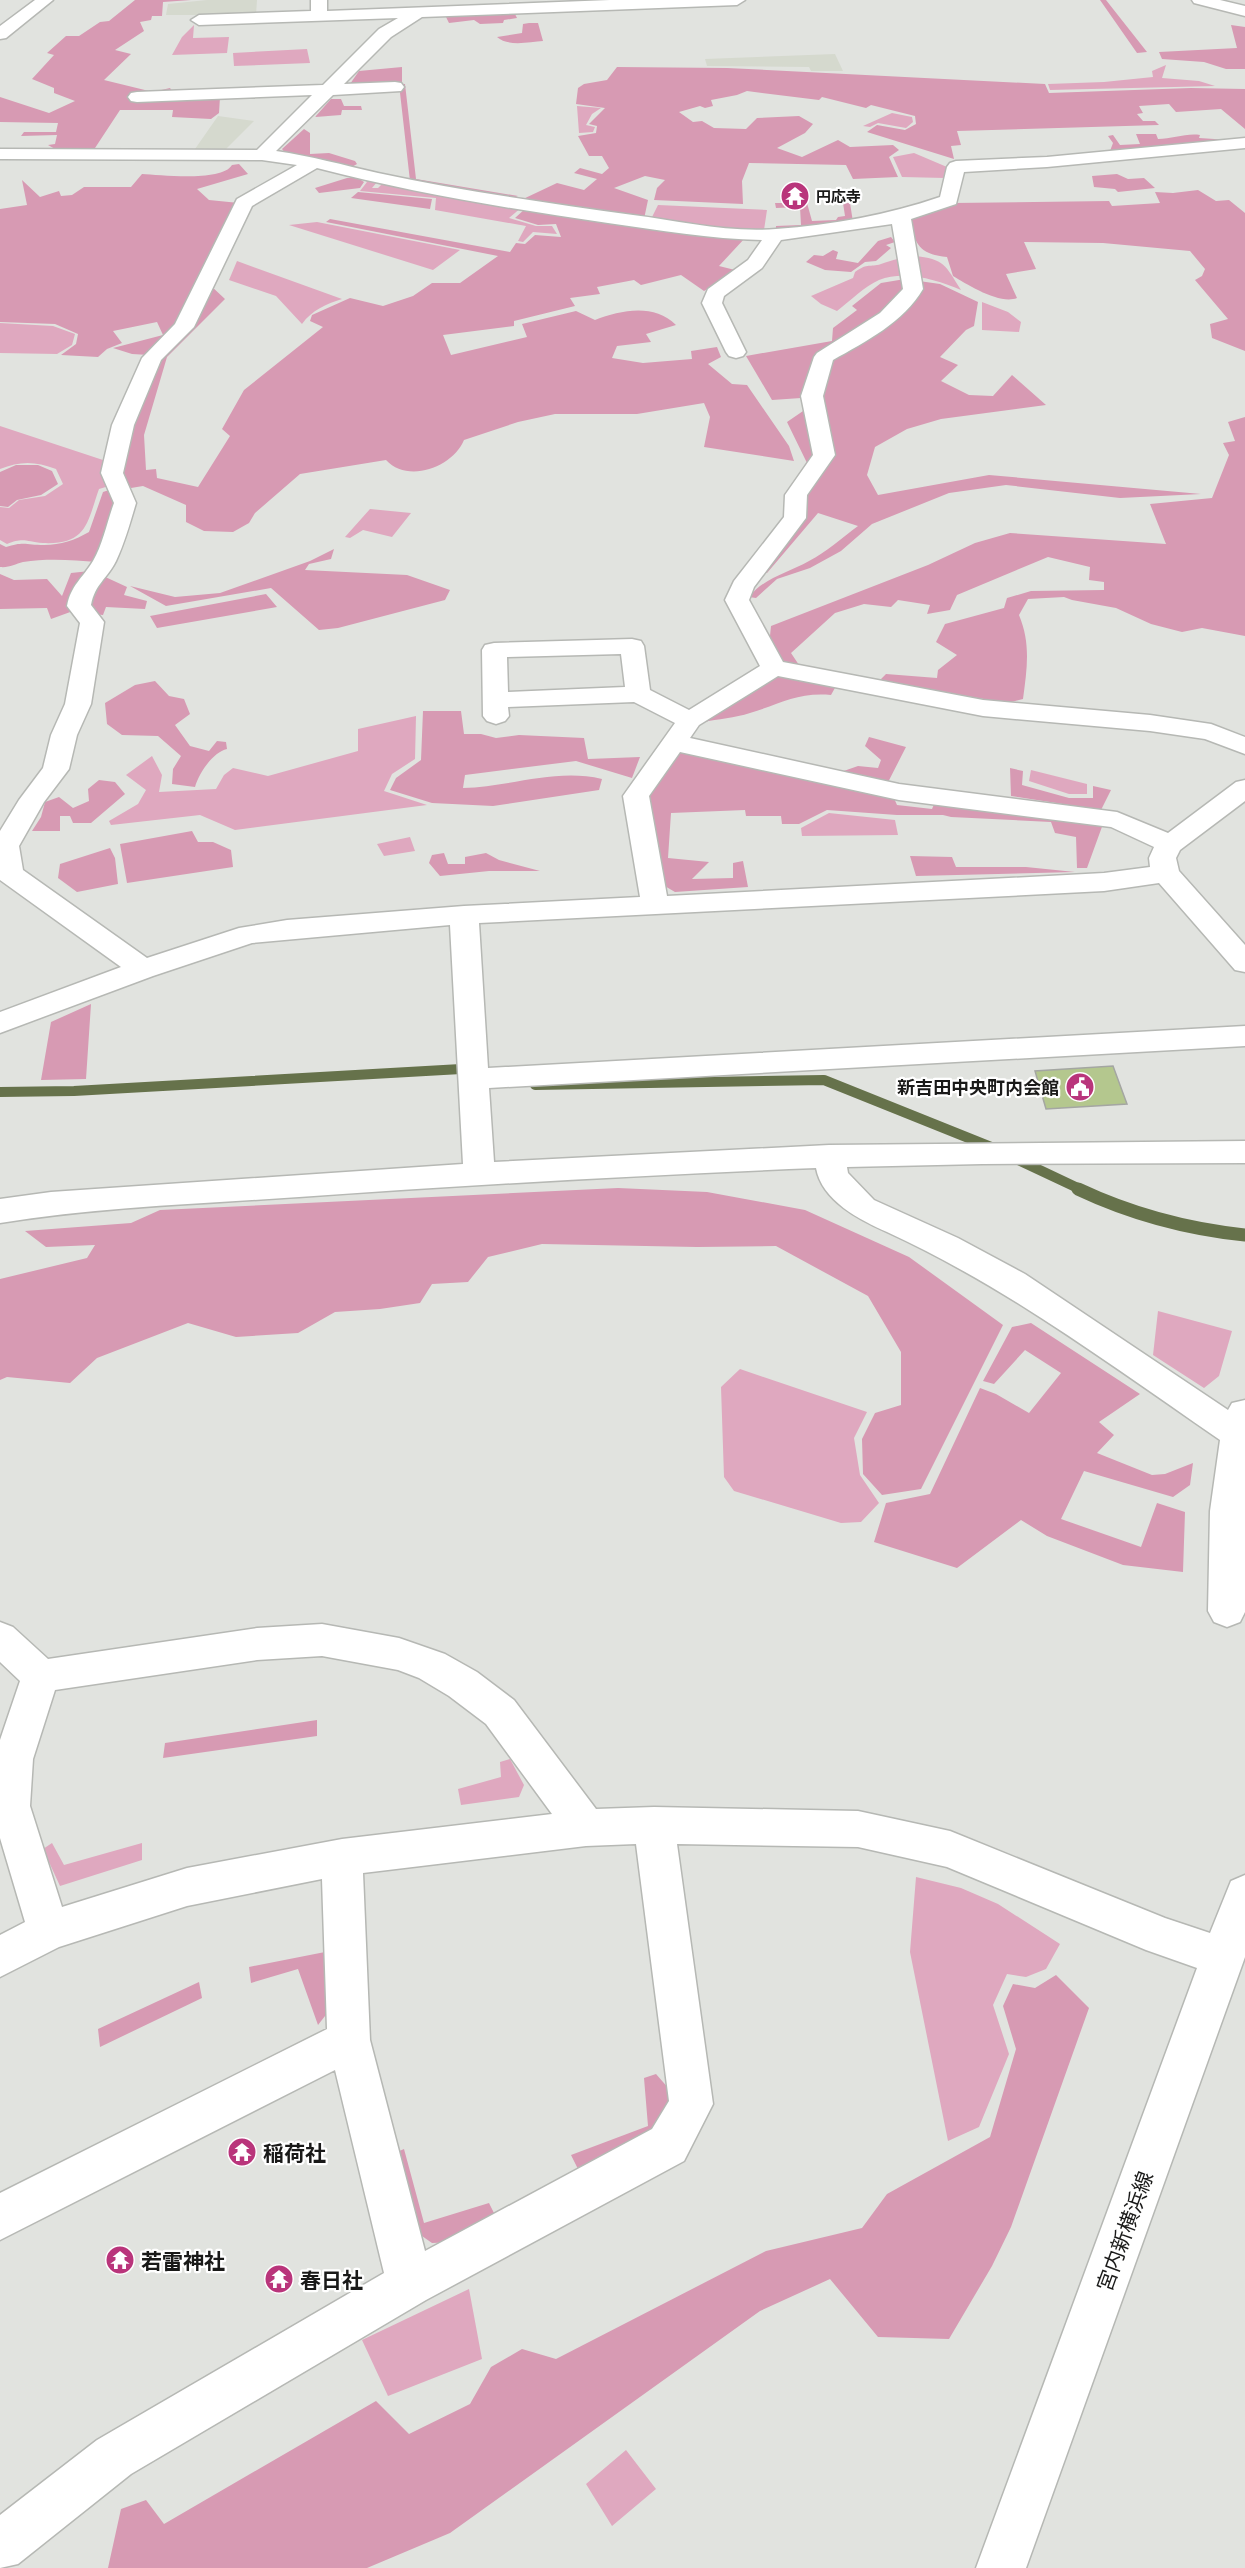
<svg xmlns="http://www.w3.org/2000/svg" width="1245" height="2568" font-family="Commissioner,'Noto Sans JP',sans-serif">
  <rect width="100%" height="100%" fill="#e1e3df"/>
  <path fill="#d5d9ce" d="M207,0H257L256,15H166L168,4Z
    M835,54L843,71H811L809,67L707,66L705,59Z
    M218,116L254,121L226,149H195Z"/>
  <path fill="#dfa8bf" d="M194,25L193,38L229,37L227,53L172,55L182,37Z
    M307,49L310,63L234,66L233,53Z
    M1166,65L1162,78L1199,81L1215,86L1050,90L1048,84L1104,82L1153,77L1152,71Z
    M577,106L601,108L592,114L586,125L595,127L593,132L579,133Z
    M892,113L912,117L913,122L906,128L878,123L870,127L863,126Z
    M914,153L947,167L945,178L902,177L893,157Z
    M362,177L377,182L372,188H378L383,183L522,207L509,218L536,226H552L557,234L533,232L523,242L518,241L526,226L435,210L436,198L360,191L367,182Z
    M658,205L767,210L764,230H735L651,219Z
    M317,222L460,250L433,270L289,225Z
    M914,256C945,259 945,265 961,290C937,280 905,270 879,280C865,286 850,301 837,311L821,304L811,296L853,278L855,272C869,262 869,268 881,264C893,260 902,257 914,256Z
    M237,261L342,299C326,304 312,310 302,324L276,296L229,280Z
    M982,302L1008,312L1021,322L1019,332L982,330Z
    M0,323L53,326L75,334L72,345L57,354L0,353Z
    M0,426L109,462V486L99,489C87,523 87,545 43,543C26,542 24,537 7,544L0,540V507L9,508L19,500L45,496L63,484L56,469C35,461 20,461 0,469Z
    M370,509L411,513L392,537L363,530L350,538L345,537Z
    M416,716L415,759L392,774L384,791L427,805L235,830L200,815L111,825L109,821L138,804L146,790L126,775L152,756L162,775L159,792L216,789L224,775L233,768L268,776L358,751V729Z
    M1031,770L1087,784V794H1069L1029,781Z
    M829,813L895,820L898,835L802,836L801,828Z
    M410,837L415,851L384,856L377,844Z
    M1158,1311L1232,1331L1219,1376L1204,1388L1153,1355Z
    M740,1369L867,1412L854,1438L860,1475L879,1503L861,1522L841,1523L734,1491L724,1477L721,1387Z
    M510,1759L524,1785L519,1797L461,1805L458,1789L501,1777L500,1762Z
    M52,1843L64,1865L142,1843V1860L60,1886L43,1849Z
    M916,1877L961,1888L998,1904L1060,1944L1046,1969L1026,1977L1007,1974L993,2005L1009,2054L979,2127L948,2141L910,1952Z
    M469,2289L482,2359L388,2396L362,2340Z
    M626,2450L656,2489L612,2526L586,2484Z"/>
  <path fill="#d79ab3" d="M135,0H191L163,2L162,16H152L151,20L140,22L144,31L115,50L131,54L104,80L153,92L170,88L177,98L220,97L219,113L211,119L172,117L173,110H120L95,148L55,149L48,145L55,144L57,135L21,136L24,132H56L58,123L0,122V97L49,113L75,101L54,93V88L32,79L54,55L47,53L66,36H79L100,22L109,21Z
    M1100,0H1106L1147,52L1137,53Z
    M515,14L517,18L504,20L503,23L480,24L474,20L449,23L446,17Z
    M529,23H538L543,41C529,42 508,47 497,37L522,33L523,24Z
    M1231,25L1245,27V69H1226L1204,62L1162,59L1159,52L1237,48Z
    M402,67V82L350,84L359,71Z
    M617,67L727,68L1045,84L1049,93L1191,88L1245,89V129L1221,109L1176,112L1169,104L1139,106L1143,113L1137,114L1143,121H1155L1159,125L957,131L961,145L951,146L954,159L867,132L877,125L905,130L916,124L915,116L871,105L866,108L822,97L819,100L747,91L737,95L711,100L713,106L705,108L700,106L679,112L693,122L702,121L714,128L746,129L757,118L799,116L813,124L805,133L777,148L802,157L838,140L850,147L893,145L899,150L889,157L898,177L853,179L846,165L749,163L742,181L743,204L654,200L657,188L665,180L645,176L614,188L648,200L644,219L521,200L557,183L584,190L597,179L574,173L580,168L602,174L609,168L602,156H589L578,136L596,133L597,126L589,124L605,108L576,104L578,88L584,84L607,80Z
    M399,84H405L416,179L518,196L513,198L410,181Z
    M331,99H341L344,106H361L362,110H342L341,115L315,117Z
    M304,129L310,133V154L329,153L355,161L357,164L350,168L285,153L282,149Z
    M1136,134H1156L1158,139C1172,139 1186,133 1200,135L1199,138L1245,141L1110,151L1113,143L1108,136L1113,135L1120,145L1140,144Z
    M239,164L248,174L197,189L209,200L239,203L180,327L149,355L132,354L113,348L163,335L157,322L113,331L122,343L107,349L98,357L61,355L76,344L78,334L55,324L0,322V209L27,205L22,180L40,197L59,191L61,196L72,195L84,187H131L142,174C161,175 222,182 232,165Z
    M1117,174L1128,179L1144,178L1155,188L1118,192L1115,189L1094,187L1092,176Z
    M347,178H358L364,182L360,188L319,193L315,188Z
    M1198,190L1216,201L1229,200L1245,213V351L1212,338L1210,324L1228,319L1195,280L1202,276L1205,269L1190,251L1103,243L1024,242L1036,269L1006,274L1017,298C1000,305 968,285 953,276L947,257C918,254 916,244 907,217L953,203L1109,201L1112,206L1160,203L1155,192L1173,193Z
    M358,192L432,199L430,209L351,198Z
    M775,203H807L812,221L836,220L838,217L845,216L843,203H850L853,222L776,230V226L801,225L800,207L776,208Z
    M526,208L745,238L719,266L739,271L704,291L681,275L641,285L634,280L597,287L600,294L570,298L575,306L514,321V326L443,335L451,355L527,337L522,324L576,311L595,320C621,310 654,303 676,325L646,334L651,342L617,346L612,358L643,363L692,359L691,351L717,347L721,357L708,364L732,384L747,385L789,446L794,461L704,447L710,417L704,403L637,414H555L518,422L464,440C453,467 408,484 386,460L300,474L255,513L249,523L233,532L204,531L186,522V505L143,486L131,488L120,473L129,429L156,358L210,285L225,299L167,357L144,435L146,470L156,469L157,478L198,487L230,436L222,429L244,390L323,327L310,321L312,315L350,298L383,306L413,296L432,283H460L498,256L326,222L330,219L510,252L516,243L525,244L535,235L561,237L556,224L538,225L515,218Z
    M891,237L895,242L886,245L891,248L876,261L865,262L851,272L825,270L806,262L814,255L823,256L833,250L838,252L836,259L858,263L878,241Z
    M905,279L940,284L978,302L974,326L966,330L940,357L958,365L941,381L969,395L993,396L1012,375L1046,405L941,419L907,429L875,447L867,475L878,495L989,475L1201,494L1120,498L1006,485L949,493L872,524L841,551L810,568L777,579L756,598L749,597C765,577 788,573 809,561C826,552 842,538 858,526L818,513L767,573H761L802,494L807,463L787,422L806,409L801,398L772,400L746,356L832,341L833,328L857,310L852,306L881,283Z
    M1245,417V636L1202,628L1182,632L1151,624L1116,608L1072,600L1064,597L1028,599L1019,615C1031,644 1027,668 1023,699L1007,703L879,681L886,674L937,678L938,670L957,655L936,642L945,624L1004,608L1007,598L1031,591L1104,590V582L1089,580L1090,567L1048,557L957,595L950,610L927,614L930,605L898,600L891,607L864,604L835,613L791,653L799,665L784,663L769,646L771,626L928,565L975,543L1010,533L1166,544L1150,504L1212,498L1229,455L1223,443L1235,441L1228,422Z
    M16,465H38L52,471L58,484L41,495L17,500L8,507L0,506V472Z
    M112,489L117,505L97,562C74,560 47,558 23,562C15,564 9,568 0,567V544L6,547C24,541 27,545 44,545C61,545 75,540 89,532L103,492Z
    M334,549L331,559L309,564L305,570L407,575L450,590L445,600L338,628L319,630L271,588L166,606L130,586L175,597L220,593L310,561Z
    M90,571L73,611L51,619L47,608L0,609V574L14,580L47,579L62,596L71,573Z
    M101,575L127,587L124,595L147,601L145,609L106,607L103,615L93,614L84,601Z
    M266,594L277,607L157,628L150,616Z
    M777,674L836,686L831,695C798,692 780,704 750,713C735,718 718,719 703,722Z
    M155,681L169,696L184,699L190,714L175,725L190,746L209,751L217,741L226,742L227,749C213,752 199,773 195,787L172,784L173,769L181,756L158,736L122,735L107,724L105,703L135,685Z
    M423,711H461L464,734H481L496,738L519,735L584,738L588,759L640,757L632,778L576,761L465,775L463,788C510,787 555,768 602,779L599,790L493,806L432,803L390,790L396,778L421,760Z
    M869,737L906,747L882,794L893,796L897,805L932,809L935,802L1103,824L1087,868H1077L1076,837L1055,833L1051,822L951,817L943,815H897L827,810L799,824H782L781,816H746L745,810L671,813L668,858L709,862L692,879L733,878V863L743,861L748,887L675,892L663,885L645,797L676,751L838,773L858,766L878,768L881,760L865,746Z
    M1010,768L1023,771L1022,785L1069,798H1093V786L1111,790L1101,810L1011,796Z
    M99,780L115,782L125,794L91,823H73L70,816H60V831H32L41,817L45,802L59,797L73,808L89,801L88,789Z
    M192,831L198,842H213L231,850L233,867L127,883L120,844Z
    M110,848L115,858L118,884L77,892L58,878L60,864Z
    M444,853L448,864H465V857L486,853L499,860L540,871H489L440,876L429,863L432,855Z
    M910,856L952,857L956,867H1026L1075,872L916,876Z
    M91,1004L86,1079L41,1080L51,1022Z
    M618,1188L707,1192L805,1210L909,1257L1003,1325L921,1489L882,1495L863,1474L862,1439L875,1413L901,1405V1352L868,1296L776,1246L697,1247L542,1244L488,1257L468,1282L432,1284L420,1303L380,1309L335,1312L298,1333L236,1337L188,1323L97,1358L70,1383L7,1377L0,1380V1279L87,1258L95,1245L46,1247L25,1231L131,1223L160,1210Z
    M1031,1323L1140,1394L1099,1422L1114,1435L1097,1453L1152,1475L1165,1474L1193,1463L1190,1485L1173,1497L1084,1471L1061,1519L1141,1547L1157,1503L1185,1512L1183,1572L1123,1565L1047,1536L1021,1520L957,1568L874,1542L886,1503L930,1494L980,1388L996,1394L1029,1413L1061,1373L1025,1350L994,1384L983,1381L1012,1327Z
    M317,1720V1736L163,1758L165,1743Z
    M325,1952L332,2007L318,2025L298,1969L251,1983L249,1967Z
    M1056,1975L1089,2008L1011,2227L992,2266L949,2339L878,2337L830,2279L760,2311L450,2533L367,2568H108L121,2509L146,2500L164,2524L376,2401L409,2434L470,2404L491,2367L522,2349L556,2359L766,2251L862,2228L887,2194L990,2137L1016,2049L1003,2006L1013,1984L1035,1988Z
    M199,1982L202,1998L100,2047L98,2029Z
    M656,2074L670,2090L671,2113L654,2137L578,2169L571,2155L648,2126L644,2078Z
    M404,2149L424,2223L489,2203L496,2217L454,2242L432,2243L409,2227L390,2155Z"/>
  <g fill="none" stroke-linecap="round" stroke-linejoin="round">
    <path stroke="#66724b" stroke-width="10" d="M535,1085L824,1080L996,1149
      M0,1092L74,1091L461,1069L472,1073
      M1012,1157L1082,1190"/>
    <path stroke="#66724b" stroke-width="13" d="M1078,1189C1131,1214 1187,1229 1245,1235"/>
  </g>
  <path fill="#b4c78e" stroke="#a4a6a2" stroke-width="1.5" d="M1113,1066L1127,1104L1046,1109L1035,1071Z"/>
  <g fill="none" stroke-linecap="round" stroke-linejoin="round">
    <g stroke="#b6b8b4" stroke-width="3">
      <path id="minor" d="M35,0H53L6,38L0,39V26Z
        M311,0H327V11L610,0H745L737,5L422,17L391,37L344,84L395,82L401,83L404,87L401,91L333,95L276,151C311,156 343,165 378,173C462,191 548,203 633,215C680,221 729,233 776,229C833,225 887,215 940,197L947,167L950,163L956,161L1047,157L1245,138V148L1047,167L964,172L956,204L911,219L923,289C904,322 865,342 833,360L823,396L835,455L807,495L806,518L754,587L749,600L783,662L983,700L1150,715L1211,724L1245,737V754L1205,739L1150,731L983,716L778,676L699,725L690,738L899,784L1117,812L1168,833L1236,782L1245,780V801L1180,850L1176,858L1179,871L1245,945V972L1235,970L1159,883L1104,891L479,923L488,1068L1245,1026V1046L489,1088L494,1162L829,1145L1245,1141V1163L982,1164L847,1167L848,1173L874,1200L958,1238L1025,1274L1228,1410L1232,1403L1245,1400V1612L1240,1622L1227,1627L1214,1622L1208,1611L1210,1511L1220,1440C1112,1366 1007,1287 887,1232C860,1220 822,1201 816,1168C643,1175 471,1185 299,1197C199,1204 98,1207 0,1223V1199L51,1192L463,1164L450,925L252,943L153,976L0,1033V1012L121,967L0,880V831L19,800L43,768L51,735L65,704L80,623L67,606C71,585 82,579 93,561C103,544 107,522 114,503L101,473L112,425L142,358L175,324L237,199L297,165L262,160L0,159V149L257,150L312,95L137,102L131,101L128,97L131,93L137,92L323,85L379,29L398,18L199,25L191,20L199,15L311,11ZM317,168C413,193 511,209 608,223C659,230 710,239 762,240L748,260L708,289L702,303L726,352L729,356L736,358L743,356L746,352L722,303L724,296L762,268L781,240L892,224L903,289L880,313L817,353L814,357L801,396L813,455L785,495L784,517L734,581L725,600L760,666L689,710L650,690L644,646L641,641L632,639L494,643L485,645L482,650L483,716L487,721L496,724L505,721L509,716L508,707L634,702L675,723L623,796L640,897L464,906L287,920L239,928L147,958L23,870L19,846L44,802L69,769L77,735L91,704L104,622L91,605C95,584 107,579 116,561C125,542 130,523 136,503L123,473L134,425L161,360L194,327L252,206ZM621,654L625,687L508,692L507,657ZM680,752L899,800L1111,827L1154,847L1149,858L1150,867L1104,873L667,896L649,796Z
        M1192,0H1220L1245,6V16L1194,3Z
        M0,1622L13,1627L48,1659L257,1628L322,1624L399,1638L445,1654L477,1672L514,1700L596,1809L654,1807L858,1811L950,1831L1165,1918L1210,1933L1231,1881L1245,1875V1957L1026,2568H976L1197,1968L1146,1950L947,1867L858,1847L677,1844L713,2104L684,2161L426,2300L131,2474L18,2564L0,2568V2515L97,2440L384,2273L335,2070L0,2240V2193L327,2029L322,1879L187,1906L59,1947L0,1977V1935L25,1922L0,1838V1740L20,1681L0,1662ZM322,1656L398,1670L419,1678L449,1696L486,1724L552,1814L342,1839L187,1868L62,1907L30,1806L33,1759L55,1690L257,1660ZM636,1844L669,2101L652,2129L425,2251L370,2040L363,1873L586,1846Z"/>
    </g>
    <use href="#minor" fill="#fff" fill-rule="evenodd"/>
  </g>
  <defs>
    <g id="temple-disc" transform="scale(1.5)"><circle r="9.5" fill="#b9357b" stroke="#fff"/><path d="M0-6L5-2H3V0L6.5 2.5H4V6H1.5V3h-3V6H-4V2.5H-6.5L-3 0V-2H-5Z" fill="#fff"/></g>
    <g id="civic-disc" transform="scale(1.5)"><circle r="9.5" fill="#b9357b" stroke="#fff"/><path d="M-.6-6.5H3V-4.5H.6V-3L4-1V1h2V6H-6V1h2V-1L-.6-3ZM-1.2 2.5V6h2.4V2.5Z" fill="#fff"/></g>
  </defs>
  <g fill-rule="evenodd">
    <use href="#temple-disc" x="795" y="196"/>
    <use href="#civic-disc" x="1080" y="1087"/>
    <use href="#temple-disc" x="242" y="2152"/>
    <use href="#temple-disc" x="120" y="2260"/>
    <use href="#temple-disc" x="279" y="2279"/>
  </g>
  <g text-anchor="middle" dominant-baseline="central" stroke-width="4.5" stroke-linejoin="round" paint-order="stroke">
    <g font-size="15" font-weight="bold" fill="#1a1a19" stroke="#fff" text-anchor="start">
      <text x="816" y="196">円応寺</text>
    </g>
    <g font-size="18" font-weight="bold" fill="#1a1a19" stroke="#fff" text-anchor="end">
      <text x="1059" y="1087">新吉田中央町内会館</text>
    </g>
    <g font-size="21" font-weight="bold" fill="#1a1a19" stroke="#fff" text-anchor="start">
      <text x="263" y="2152">稲荷社</text>
      <text x="141" y="2260">若雷神社</text>
      <text x="300" y="2279">春日社</text>
    </g>
    <g font-size="21" fill="#1a1a19" stroke="#fff">
      <text transform="translate(1124 2231) rotate(-70)">宮内新横浜線</text>
    </g>
  </g>
</svg>
